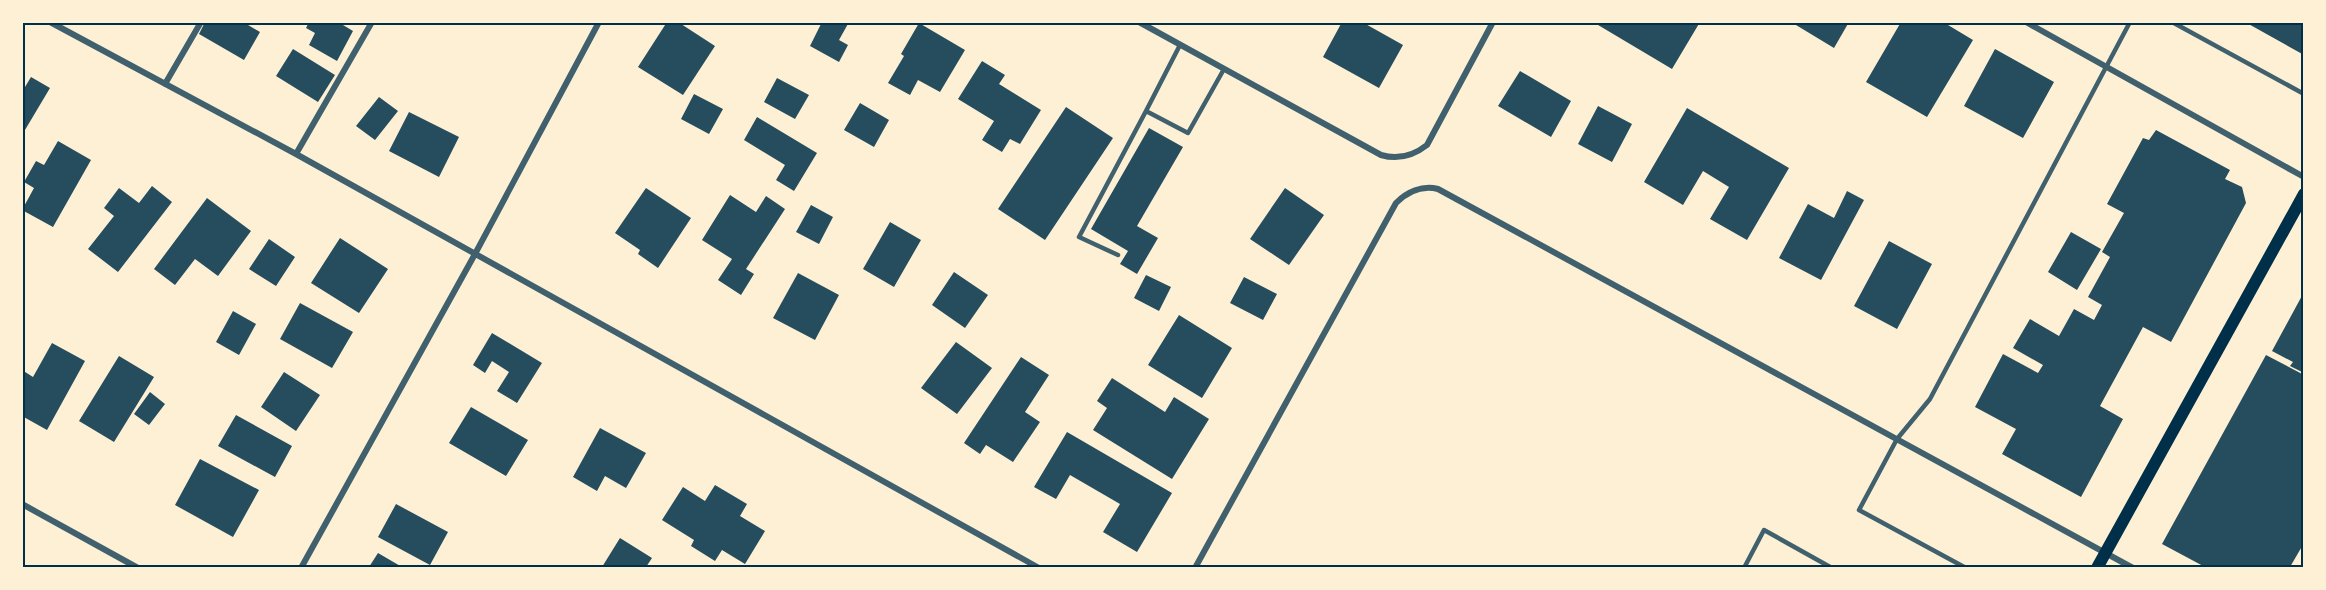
<svg xmlns="http://www.w3.org/2000/svg" width="2326" height="590" viewBox="0 0 2326 590" font-family="Manrope,sans-serif">
  <style>
    .building { fill: #264d5e }
    .lines { fill: none; stroke-linecap: round; stroke-linejoin: round }
    .service { stroke: #3f606c; stroke-width: 4.5 }
    .minor { stroke: #3f606c; stroke-width: 6 }
    .secondary { stroke: #003049; stroke-width: 12 }
    .neatline { fill: none; stroke: #003049; stroke-width: 2 }
  </style>
  <rect width="100%" height="100%" fill="#fdf0d5"/>
  <path class="building" d="M 205,22 L 243,22 L 260,32 L 244,60 L 199,34 Z
    M 309,22 L 338,22 L 353,31 L 337,61 L 309,45 L 315,33 L 306,28 Z
    M 667,22 L 678,22 L 715,46 L 683,95 L 638,67 Z
    M 822,22 L 849,22 L 839,40 L 848,45 L 839,62 L 810,46 Z
    M 1342,22 L 1362,22 L 1403,45 L 1379,88 L 1323,57 Z
    M 1593,22 L 1700,22 L 1672,69 Z
    M 1791,22 L 1849,22 L 1834,48 Z
    M 1901,22 L 1943,22 L 1973,40 L 1927,117 L 1866,82 Z
    M 2245,22 L 2304,22 L 2304,55 Z
    M 919,23 L 965,50 L 940,92 L 918,80 L 910,95 L 888,83 L 904,56 L 901,54 Z
    M 293,49 L 335,75 L 318,102 L 276,76 Z
    M 1995,49 L 2054,82 L 2023,138 L 1964,106 Z
    M 982,61 L 1005,75 L 999,84 L 1041,110 L 1020,144 L 1010,139 L 1002,152 L 982,140 L 994,121 L 958,99 Z
    M 1520,71 L 1571,101 L 1551,137 L 1498,106 Z
    M 31,77 L 50,88 L 22,135 L 22,92 Z
    M 777,78 L 809,95 L 795,119 L 764,102 Z
    M 694,94 L 723,109 L 709,134 L 681,119 Z
    M 379,97 L 398,111 L 375,140 L 356,126 Z
    M 860,103 L 889,120 L 874,147 L 844,130 Z
    M 1598,106 L 1632,124 L 1612,162 L 1578,144 Z
    M 1066,107 L 1113,138 L 1045,240 L 998,209 Z
    M 1687,108 L 1789,168 L 1747,240 L 1710,219 L 1729,187 L 1703,171 L 1683,205 L 1644,182 Z
    M 409,112 L 459,137 L 439,177 L 389,151 Z
    M 757,117 L 817,153 L 794,191 L 776,180 L 785,165 L 744,140 Z
    M 1149,128 L 1183,147 L 1137,226 L 1158,238 L 1137,274 L 1120,264 L 1128,251 L 1091,229 Z
    M 2156,130 L 2230,170 L 2225,179 L 2242,187 L 2246,203 L 2171,342 L 2143,327 L 2100,406 L 2123,419 L 2081,497 L 2002,454 L 2016,429 L 1975,407 L 2003,354 L 2038,373 L 2043,365 L 2013,348 L 2030,319 L 2059,336 L 2074,309 L 2094,320 L 2102,305 L 2088,297 L 2110,257 L 2102,252 L 2124,213 L 2107,204 L 2143,138 L 2149,140 Z
    M 58,141 L 91,160 L 53,227 L 22,210 L 34,188 L 24,182 L 36,161 L 44,165 Z
    M 152,186 L 172,202 L 118,272 L 88,249 L 114,216 L 104,208 L 119,188 L 139,203 Z
    M 646,188 L 691,218 L 658,268 L 638,254 L 640,250 L 615,233 Z
    M 1285,188 L 1324,215 L 1289,265 L 1250,239 Z
    M 1847,191 L 1864,200 L 1821,280 L 1779,258 L 1808,204 L 1834,218 Z
    M 730,195 L 756,212 L 766,196 L 785,209 L 746,269 L 754,274 L 741,295 L 718,280 L 732,259 L 702,240 Z
    M 207,198 L 251,231 L 218,276 L 195,259 L 175,285 L 154,269 Z
    M 811,205 L 833,217 L 819,244 L 796,232 Z
    M 890,222 L 921,240 L 894,287 L 863,269 Z
    M 2071,232 L 2101,249 L 2077,290 L 2048,272 Z
    M 340,238 L 388,269 L 359,313 L 311,283 Z
    M 269,239 L 295,257 L 276,286 L 249,269 Z
    M 1889,241 L 1932,264 L 1897,329 L 1854,306 Z
    M 954,272 L 988,295 L 965,328 L 932,305 Z
    M 798,273 L 839,295 L 815,340 L 773,318 Z
    M 1146,275 L 1171,287 L 1159,311 L 1134,298 Z
    M 1244,277 L 1277,294 L 1263,320 L 1230,303 Z
    M 2304,292 L 2304,373 L 2290,366 L 2293,362 L 2272,351 Z
    M 300,303 L 353,332 L 332,368 L 280,339 Z
    M 233,311 L 256,324 L 239,355 L 216,342 Z
    M 1179,315 L 1232,348 L 1202,398 L 1148,365 Z
    M 492,333 L 542,363 L 517,403 L 497,391 L 509,372 L 492,361 L 485,373 L 473,365 Z
    M 956,342 L 992,368 L 957,414 L 921,388 Z
    M 52,343 L 85,361 L 47,430 L 22,416 L 22,370 L 33,377 Z
    M 2266,355 L 2304,375 L 2304,543 L 2290,567 L 2205,567 L 2162,544 Z
    M 119,356 L 154,377 L 114,442 L 79,421 Z
    M 1021,357 L 1049,375 L 1025,412 L 1040,422 L 1013,462 L 986,445 L 980,454 L 964,443 Z
    M 284,372 L 320,395 L 296,431 L 261,407 Z
    M 1112,378 L 1165,412 L 1174,397 L 1209,419 L 1172,479 L 1093,430 L 1107,408 L 1097,401 Z
    M 150,392 L 165,404 L 149,425 L 134,414 Z
    M 471,407 L 528,440 L 506,476 L 449,443 Z
    M 236,415 L 292,446 L 275,477 L 218,446 Z
    M 600,428 L 646,453 L 626,488 L 605,476 L 597,491 L 573,477 Z
    M 1067,432 L 1172,493 L 1137,552 L 1103,532 L 1120,504 L 1070,475 L 1056,499 L 1034,487 Z
    M 200,459 L 259,490 L 233,537 L 175,505 Z
    M 715,485 L 747,504 L 740,516 L 765,531 L 745,564 L 722,550 L 715,561 L 691,546 L 694,540 L 662,520 L 683,487 L 705,501 Z
    M 396,504 L 448,532 L 430,565 L 378,537 Z
    M 620,538 L 652,558 L 646,567 L 602,567 Z
    M 378,553 L 402,567 L 369,567 Z"/>
  <g class="lines">
    <path class="service" d="M 2172,22 L 2304,94
      M 1180,45 L 1146,111 L 1188,133 L 1224,69
      M 1118,255 L 1079,237 L 1146,111
      M 1744,568 L 1764,530 L 1832,568
      M 1966,568 L 1859,510 L 1897,439 L 1930,399 L 2130,22"/>
    <path class="minor" d="M 50,22 L 296,154 L 1039,568
      M 1139,22 L 1381,155 C 1398,160 1413,156 1427,145 L 1493,22
      M 2026,22 L 2304,177
      M 165,84 L 201,22
      M 296,154 L 372,22
      M 22,504 L 138,568
      M 301,568 L 475,254 L 599,22
      M 1195,568 L 1396,203 C 1407,192 1422,185 1438,189 L 2133,568"/>
    <path class="secondary" d="M 2097,568 L 2304,194"/>
  </g>
  <rect width="2326" height="590" fill="none" stroke="#fdf0d5" stroke-width="48"/>
  <rect x="24" y="24" width="2278" height="542" class="neatline"/>
</svg>
